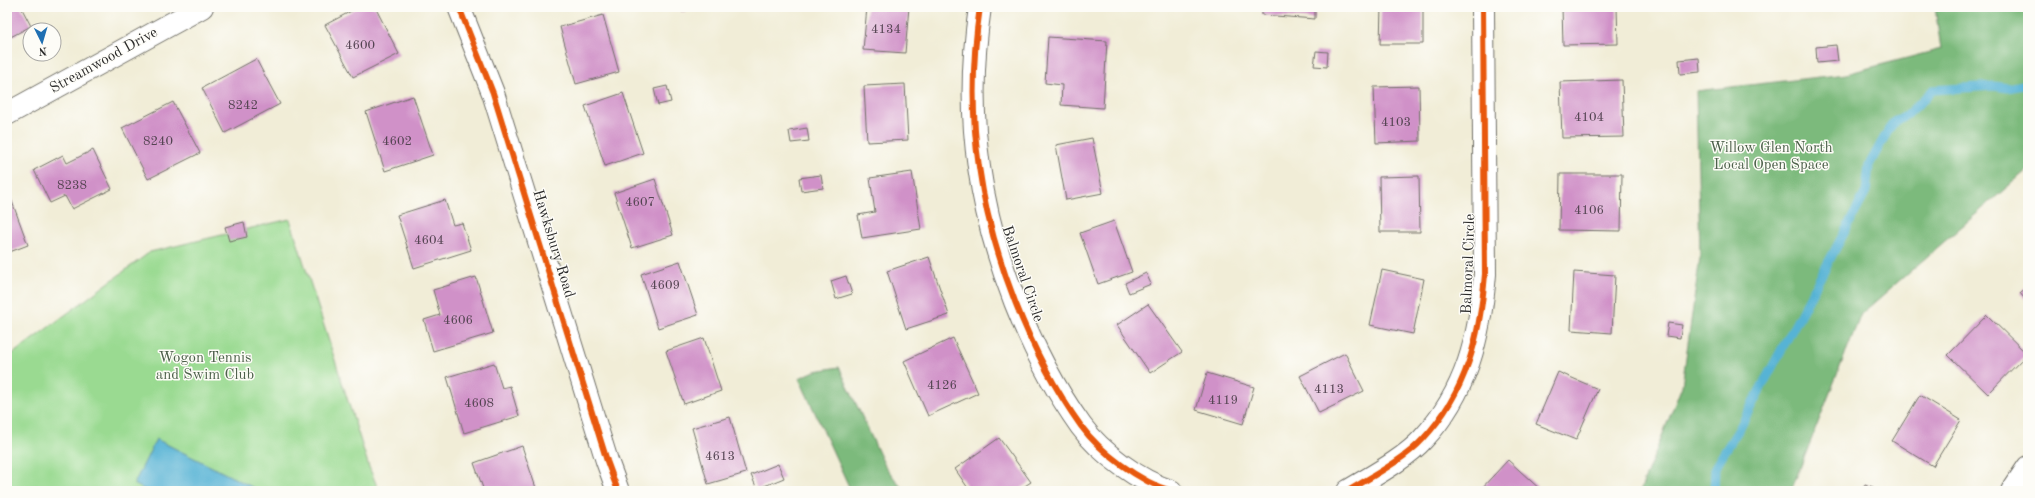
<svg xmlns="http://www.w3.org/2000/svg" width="2035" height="498" viewBox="0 0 2035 498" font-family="'Old Standard TT',serif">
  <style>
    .green { fill: #9ada91; stroke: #62825e }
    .forest { fill: #7bba7b; stroke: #537253 }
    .water { fill: #57b3d5; stroke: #416f80 }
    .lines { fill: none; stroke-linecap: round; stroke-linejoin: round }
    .stream { stroke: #57b3d5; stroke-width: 9 }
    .building { fill: #d091c8 }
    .minor-casing { stroke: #706f67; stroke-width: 24 }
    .minor { stroke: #fff; stroke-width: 22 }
    .cycleway-casing { stroke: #fdfcf7; stroke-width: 8 }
    .cycleway { stroke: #e8590c; stroke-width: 6 }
    .labels { text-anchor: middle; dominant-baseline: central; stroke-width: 3; stroke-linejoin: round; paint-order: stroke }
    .number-label { font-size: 13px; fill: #544452 }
    .street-label { font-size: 15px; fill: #2b2b2b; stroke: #fdfcf7 }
    .park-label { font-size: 15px; fill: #4c604a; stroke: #fdfcf7 }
  </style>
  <rect width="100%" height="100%" fill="#fdfcf7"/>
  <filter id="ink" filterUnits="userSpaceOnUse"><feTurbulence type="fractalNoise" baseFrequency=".025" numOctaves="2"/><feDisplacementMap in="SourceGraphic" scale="8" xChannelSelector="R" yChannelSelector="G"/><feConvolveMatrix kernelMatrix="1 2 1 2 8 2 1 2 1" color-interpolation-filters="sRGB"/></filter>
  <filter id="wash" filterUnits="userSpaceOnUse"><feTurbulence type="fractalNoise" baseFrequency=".012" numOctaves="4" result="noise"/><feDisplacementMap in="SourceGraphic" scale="16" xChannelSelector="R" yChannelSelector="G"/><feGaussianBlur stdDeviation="0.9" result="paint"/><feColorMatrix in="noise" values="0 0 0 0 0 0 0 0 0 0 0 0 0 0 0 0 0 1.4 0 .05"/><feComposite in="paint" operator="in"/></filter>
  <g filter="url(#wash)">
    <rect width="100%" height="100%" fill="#f1edd7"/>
    <path class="green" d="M 290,219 L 369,467 L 379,491 L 7,491 L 7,358 L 150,252 Z"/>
    <path class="forest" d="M 1935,7 L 2028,7 L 2028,169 L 1861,314 L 1791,491 L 1640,491 L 1682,386 L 1700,257 L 1696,91 L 1846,74 L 1941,49 Z
      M 839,367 L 885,466 L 904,491 L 851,491 L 799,378 L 815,371 Z"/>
    <path class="water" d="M 156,439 L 260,491 L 147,491 L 134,484 Z"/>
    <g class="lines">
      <path class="stream" d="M 1714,491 L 1715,467 L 1739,429 L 1866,192 L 1869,165 L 1889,129 L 1895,121 L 1908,114 L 1933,90 L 1994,86 L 2008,88 L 2023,85 L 2028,82"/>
    </g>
    <g id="blocks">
      <path class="building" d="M 7,7 L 21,7 L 31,26 L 7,39 Z
        M 359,7 L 375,7 L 399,54 L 353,77 L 325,25 Z
        M 680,7 L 696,7 L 682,12 Z
        M 867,7 L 909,7 L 905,53 L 863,50 Z
        M 1262,7 L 1315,7 L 1315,19 L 1262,15 Z
        M 1381,7 L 1423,7 L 1423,44 L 1380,44 Z
        M 1562,7 L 1617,7 L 1618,44 L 1563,45 Z
        M 603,15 L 619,72 L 576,84 L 560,27 Z
        M 1048,37 L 1107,41 L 1103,108 L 1061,105 L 1062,85 L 1045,83 Z
        M 1836,45 L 1838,61 L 1817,63 L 1816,47 Z
        M 1316,51 L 1328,52 L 1327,67 L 1314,66 Z
        M 1699,58 L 1700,72 L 1680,74 L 1679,60 Z
        M 256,59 L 280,104 L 225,133 L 202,88 Z
        M 1622,80 L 1624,137 L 1562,138 L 1560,82 Z
        M 905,84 L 908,140 L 867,142 L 864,86 Z
        M 667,86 L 671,102 L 658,105 L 654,89 Z
        M 1419,86 L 1420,141 L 1376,143 L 1374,87 Z
        M 623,93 L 643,153 L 605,166 L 585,106 Z
        M 413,96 L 433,155 L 385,171 L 366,112 Z
        M 173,102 L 200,153 L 148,179 L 122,128 Z
        M 807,128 L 809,141 L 791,143 L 789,131 Z
        M 1092,138 L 1103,193 L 1066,200 L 1056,145 Z
        M 93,150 L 112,189 L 72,209 L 65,196 L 50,203 L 34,170 L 63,155 L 67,163 Z
        M 912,172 L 921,229 L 862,238 L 858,215 L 875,212 L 870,178 Z
        M 1560,174 L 1622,174 L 1621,231 L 1559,230 Z
        M 821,175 L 823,188 L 801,191 L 799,178 Z
        M 1419,176 L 1420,232 L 1380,232 L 1379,177 Z
        M 655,179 L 673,235 L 632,248 L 614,193 Z
        M 10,196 L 28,245 L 7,253 L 7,197 Z
        M 445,200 L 453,225 L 462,223 L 471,250 L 414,268 L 397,215 Z
        M 1114,221 L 1132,272 L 1098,284 L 1080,233 Z
        M 244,222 L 247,237 L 229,241 L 225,227 Z
        M 929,257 L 949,315 L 906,329 L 887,271 Z
        M 680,261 L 698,315 L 658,328 L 641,274 Z
        M 1382,270 L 1424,279 L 1413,334 L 1370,325 Z
        M 1574,272 L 1615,275 L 1612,333 L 1571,330 Z
        M 1146,273 L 1151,284 L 1129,293 L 1125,283 Z
        M 846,276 L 852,294 L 836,299 L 831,281 Z
        M 476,277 L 493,333 L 433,351 L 424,320 L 440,315 L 433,290 Z
        M 2028,286 L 2028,303 L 2020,293 Z
        M 1148,304 L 1182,352 L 1150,373 L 1117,325 Z
        M 1987,315 L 2027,354 L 1988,394 L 1948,355 Z
        M 1668,323 L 1682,325 L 1680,338 L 1666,336 Z
        M 704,338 L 721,391 L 684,404 L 666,351 Z
        M 953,338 L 978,393 L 928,416 L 904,361 Z
        M 1345,353 L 1364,391 L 1319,413 L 1300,376 Z
        M 494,363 L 502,388 L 510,386 L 519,416 L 464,433 L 447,377 Z
        M 1558,372 L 1598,389 L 1576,440 L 1536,424 Z
        M 1207,373 L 1254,387 L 1243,424 L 1196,410 Z
        M 1920,395 L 1961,420 L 1933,466 L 1892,441 Z
        M 730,417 L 746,473 L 708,484 L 692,428 Z
        M 999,438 L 1031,482 L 1017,491 L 970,491 L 955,469 Z
        M 522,446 L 537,491 L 484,491 L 474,463 Z
        M 1508,460 L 1542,491 L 1479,491 Z
        M 778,464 L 784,478 L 757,489 L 751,475 Z
        M 1865,484 L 1883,491 L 1862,491 Z"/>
    </g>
  </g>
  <g filter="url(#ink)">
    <use href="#blocks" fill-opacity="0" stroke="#706f67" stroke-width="1"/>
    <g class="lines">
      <defs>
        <path id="minor" d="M 459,7 L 493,93 L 607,461 L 618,491
          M 980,7 C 972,61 971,113 979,167 C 991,254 1030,355 1081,426 C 1100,452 1140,482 1171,491
          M 7,114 L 202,7
          M 1348,491 C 1371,477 1405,459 1423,439 C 1467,392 1480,336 1485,274 L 1483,7
          M 2012,491 L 2028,467"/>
      </defs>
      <use href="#minor" class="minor-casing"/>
      <use href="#minor" class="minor"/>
      <defs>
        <path id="cycleway" d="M 459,7 L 493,93 L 607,461 L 618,491
          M 980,7 C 972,61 971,113 979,167 C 991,254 1030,355 1081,426 C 1100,452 1140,482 1171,491
          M 1348,491 C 1371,477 1405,459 1423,439 C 1467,392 1480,336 1485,274 L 1483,7"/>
      </defs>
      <use href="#cycleway" class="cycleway-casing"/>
      <use href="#cycleway" class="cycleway"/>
    </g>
  </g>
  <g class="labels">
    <g class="number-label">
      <text x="886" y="29">4134</text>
      <text x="360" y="45">4600</text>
      <text x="243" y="105">8242</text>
      <text x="1589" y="117">4104</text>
      <text x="1396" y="122">4103</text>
      <text x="158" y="141">8240</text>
      <text x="397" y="141">4602</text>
      <text x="72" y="185">8238</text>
      <text x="640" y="202">4607</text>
      <text x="1589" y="210">4106</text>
      <text x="429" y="240">4604</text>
      <text x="665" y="285">4609</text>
      <text x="458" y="320">4606</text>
      <text x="942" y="385">4126</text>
      <text x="1329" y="389">4113</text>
      <text x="1223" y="400">4119</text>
      <text x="479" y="403">4608</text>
      <text x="720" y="456">4613</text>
    </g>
    <g class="street-label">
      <text transform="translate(104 61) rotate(-29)">Streamwood Drive</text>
      <text transform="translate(553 244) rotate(73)">Hawksbury Road</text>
      <text transform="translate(1469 264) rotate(-88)">Balmoral Circle</text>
      <text transform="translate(1022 274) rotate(71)">Balmoral Circle</text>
    </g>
    <g class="park-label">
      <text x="1771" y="148">Willow Glen North<tspan x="1771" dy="17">Local Open Space</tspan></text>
      <text x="205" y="358">Wogon Tennis<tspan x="205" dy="17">and Swim Club</tspan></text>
    </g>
  </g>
  <rect width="2035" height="498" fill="none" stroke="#fdfcf7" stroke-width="24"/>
  <g transform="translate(42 42) rotate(175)"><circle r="19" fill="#fdfcf7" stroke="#a9a8a5"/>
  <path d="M0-3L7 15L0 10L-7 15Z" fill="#1f6fb2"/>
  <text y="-6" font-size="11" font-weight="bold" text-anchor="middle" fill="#2b2b2b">N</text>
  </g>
</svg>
